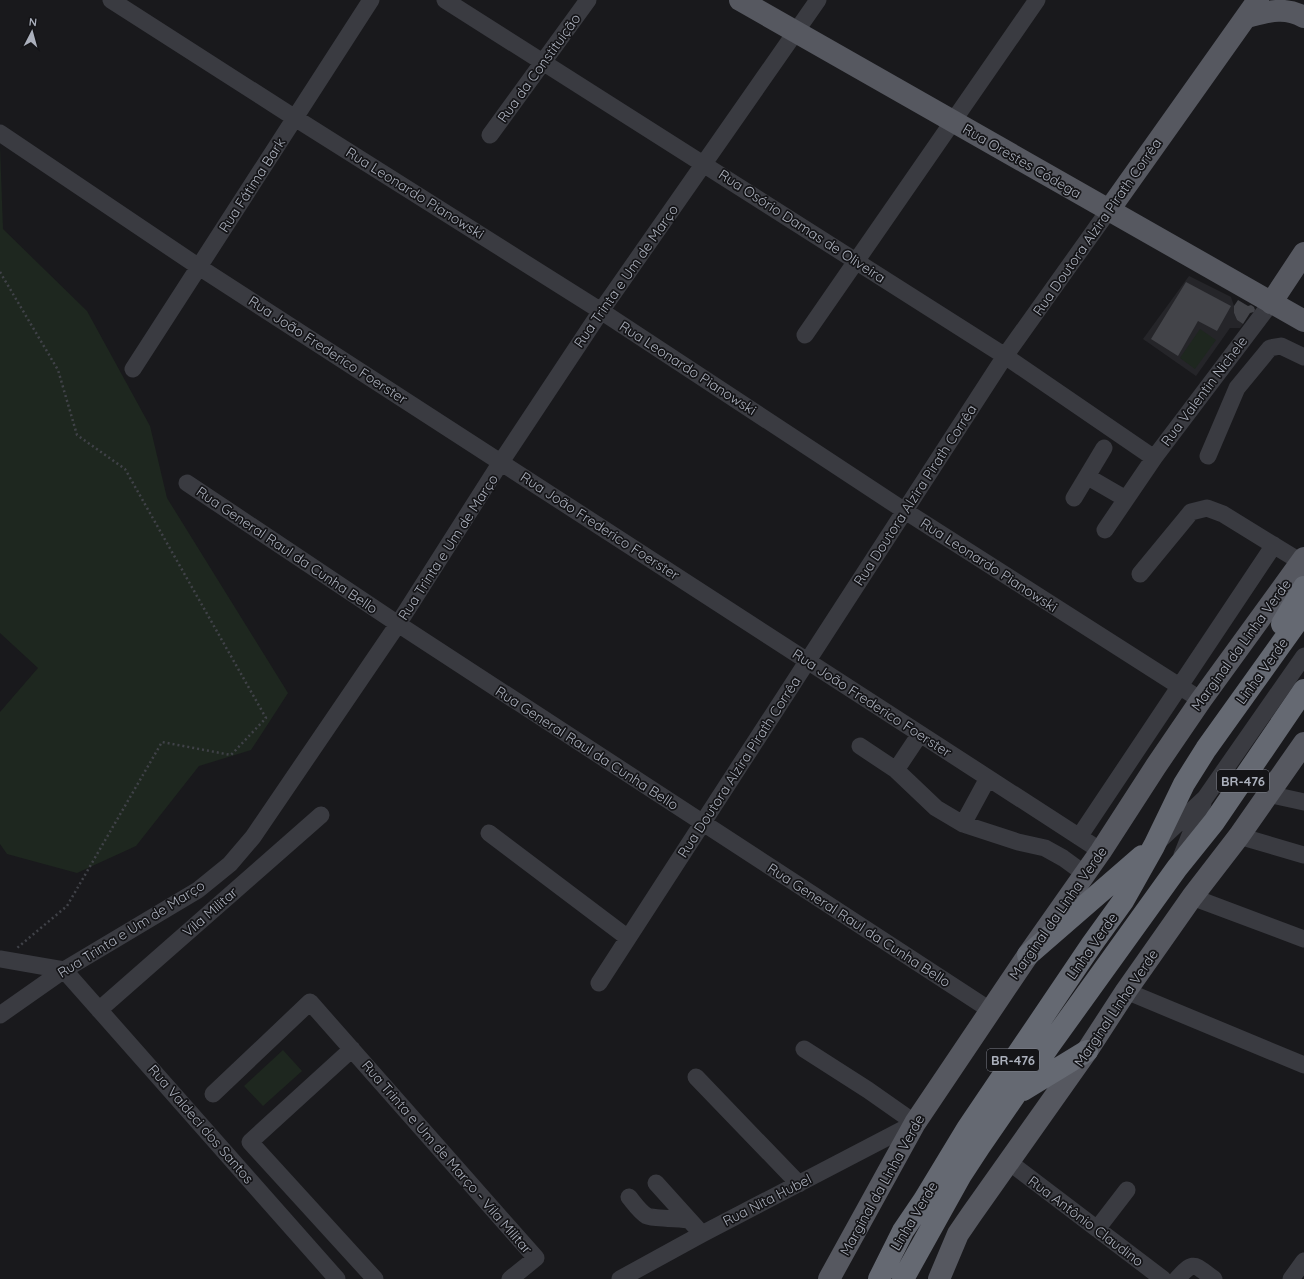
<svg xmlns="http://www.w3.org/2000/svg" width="1304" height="1279" viewBox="0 0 1304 1279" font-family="Quicksand,sans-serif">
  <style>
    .built { fill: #252529 }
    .green { fill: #1e271f }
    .building { fill: #434449 }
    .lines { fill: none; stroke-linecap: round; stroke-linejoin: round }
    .path { stroke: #404248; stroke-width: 2.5; stroke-dasharray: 2 3; stroke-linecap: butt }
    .minor { stroke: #3a3b41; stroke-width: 17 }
    .major { stroke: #565860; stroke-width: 22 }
    .highway { stroke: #656972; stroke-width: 22 }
    .labels { text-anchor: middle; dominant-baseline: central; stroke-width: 3.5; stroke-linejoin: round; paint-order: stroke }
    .shield { fill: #141417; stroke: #7e818a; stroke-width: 1 }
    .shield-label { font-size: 13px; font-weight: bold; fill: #abb0bc }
    .street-label { font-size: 14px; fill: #abb0bc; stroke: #141417 }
  </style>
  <rect width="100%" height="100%" fill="#19191c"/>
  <path class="built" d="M 1189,276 L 1231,297 L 1234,306 L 1234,313 L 1237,320 L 1243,324 L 1240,328 L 1230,328 L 1196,376 L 1143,339 Z"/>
  <path class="green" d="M 0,146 L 3,229 L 87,311 L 150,426 L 167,498 L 288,693 L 251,750 L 199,766 L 136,846 L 77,873 L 7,854 L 0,844 L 0,712 L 38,668 L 0,633 Z
    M 1200,329 L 1216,340 L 1195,369 L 1180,358 Z
    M 283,1050 L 302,1071 L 263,1106 L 244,1086 Z"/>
  <path class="building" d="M 1186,282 L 1231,306 L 1217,331 L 1198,321 L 1178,356 L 1151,339 Z
    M 1238,300 L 1248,306 L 1251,305 L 1254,307 L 1255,310 L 1254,312 L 1250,313 L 1243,324 L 1237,320 L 1234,313 L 1234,306 Z"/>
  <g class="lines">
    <path class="path" d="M 0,272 L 58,370 L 77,435 L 125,469 L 266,718 L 231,755 L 162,742 L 67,906 L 17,948"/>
    <path class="minor" d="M 111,0 L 295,118 L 601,311 L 905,511 L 1201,700
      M 445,0 L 1005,356 L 1154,458
      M 0,133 L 199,267 L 1101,851
      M 490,135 L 588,0
      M 805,335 L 1037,0
      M 133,369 L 371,0
      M 1208,456 L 1237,388 L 1270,348 L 1281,346 L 1304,357
      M 1088,477 L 1126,499
      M 187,483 L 398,624 L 990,1010
      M 1074,498 L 1104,448
      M 1105,530 L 1154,458 L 1271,303
      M 1140,574 L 1191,512 L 1207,508 L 1223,514 L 1301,562
      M 860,746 L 896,770 L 936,808 L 963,824 L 1018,842 L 1045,848 L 1063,858 L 1085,874
      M 896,770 L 920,734
      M 1268,794 L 1304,802
      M 963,824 L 988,778
      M 489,833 L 628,938
      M 1239,836 L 1304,855
      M 1079,837 L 1274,545
      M 1160,840 L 1205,798 L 1304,656
      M 1182,855 L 1203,803
      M 1192,897 L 1304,939
      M 0,959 L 64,970
      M 64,970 L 337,1279
      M 599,983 L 1005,356 L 1109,210
      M 1126,991 L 1304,1065
      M 99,1010 L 321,815
      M 0,1015 L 64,970 L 198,890 L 230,864 L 253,837 L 398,624 L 501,462 L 601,311 L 818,0
      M 352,1049 L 250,1142 L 375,1279
      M 696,1077 L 799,1184
      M 213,1094 L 310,1002 L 536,1258 L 510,1279
      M 1009,1162 L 1163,1279
      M 656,1183 L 702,1234
      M 629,1197 C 634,1203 640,1212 647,1216 C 649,1218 683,1219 689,1220
      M 1097,1229 L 1127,1190
      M 620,1279 L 702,1234 L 915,1123 L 868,1090 L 804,1049
      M 1177,1279 C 1195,1259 1194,1265 1214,1279
      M 1291,1279 L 1304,1261"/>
    <path class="major" d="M 740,0 L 1304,321
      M 1246,17 C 1267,12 1284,6 1304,17
      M 1109,210 L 1258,0
      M 1271,303 L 1304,253
      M 829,1279 L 915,1123 L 1028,955 L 1101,851 L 1156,766 L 1201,700 L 1304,558
      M 939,1279 L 958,1234 L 971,1215 L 1087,1051 L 1126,991 L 1192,897 L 1239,836 L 1304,743"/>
    <path class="highway" d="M 1282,624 L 1304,587
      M 1028,955 L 1142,856
      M 1023,1090 L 1087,1051
      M 879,1279 L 903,1231 L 924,1200 L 967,1129 L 1092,944 L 1123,901 L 1154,846 L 1184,784 L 1206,749 L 1304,612
      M 903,1279 L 961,1175 L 980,1146 L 1049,1046 L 1177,868 L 1214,822 L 1304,690"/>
  </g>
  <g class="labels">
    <g class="shield">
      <rect x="1217" y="770" width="52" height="22" rx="3"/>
      <rect x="987" y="1049" width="52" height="22" rx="3"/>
    </g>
    <g class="shield-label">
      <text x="1243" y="781">BR-476</text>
      <text x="1013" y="1060">BR-476</text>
    </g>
    <g class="street-label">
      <text transform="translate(539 68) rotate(-54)">Rua da Constituição</text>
      <text transform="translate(1022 161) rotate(30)">Rua Orestes Códega</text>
      <text transform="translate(252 185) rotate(-57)">Rua Fátima Bark</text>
      <text transform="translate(415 193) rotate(32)">Rua Leonardo Pianowski</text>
      <text transform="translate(802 226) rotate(33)">Rua Osório Damas de Oliveira</text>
      <text transform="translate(1097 227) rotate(-55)">Rua Doutora Alzira Pirath Corrêa</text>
      <text transform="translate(626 276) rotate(-55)">Rua Trinta e Um de Março</text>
      <text transform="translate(328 350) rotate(33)">Rua João Frederico Foerster</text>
      <text transform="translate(688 368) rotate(33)">Rua Leonardo Pianowski</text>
      <text transform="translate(1204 391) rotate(-53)">Rua Valentin Nichele</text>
      <text transform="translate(915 495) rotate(-57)">Rua Doutora Alzira Pirath Corrêa</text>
      <text transform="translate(600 526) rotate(33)">Rua João Frederico Foerster</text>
      <text transform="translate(448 547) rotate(-57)">Rua Trinta e Um de Março</text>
      <text transform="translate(287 550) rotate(34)">Rua General Raul da Cunha Bello</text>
      <text transform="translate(989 565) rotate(33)">Rua Leonardo Pianowski</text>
      <text transform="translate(1241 645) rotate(-54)">Marginal da Linha Verde</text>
      <text transform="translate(1262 671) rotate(-54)">Linha Verde</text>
      <text transform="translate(872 703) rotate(33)">Rua João Frederico Foerster</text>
      <text transform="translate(587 748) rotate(33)">Rua General Raul da Cunha Bello</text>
      <text transform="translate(739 767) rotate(-57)">Rua Doutora Alzira Pirath Corrêa</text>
      <text transform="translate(210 912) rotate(-41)">Vila Militar</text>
      <text transform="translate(1058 913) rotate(-55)">Marginal da Linha Verde</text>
      <text transform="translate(859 925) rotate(33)">Rua General Raul da Cunha Bello</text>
      <text transform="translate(131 929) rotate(-32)">Rua Trinta e Um de Março</text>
      <text transform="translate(1092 946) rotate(-55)">Linha Verde</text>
      <text transform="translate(1116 1008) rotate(-56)">Marginal Linha Verde</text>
      <text transform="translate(201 1124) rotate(49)">Rua Valdeci dos Santos</text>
      <text transform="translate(447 1157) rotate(49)">Rua Trinta e Um de Março - Vila Militar</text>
      <text transform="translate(882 1185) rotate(-61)">Marginal da Linha Verde</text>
      <text transform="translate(767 1200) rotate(-27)">Rua Nita Hubel</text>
      <text transform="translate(914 1216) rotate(-59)">Linha Verde</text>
      <text transform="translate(1086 1221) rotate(37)">Rua Antônio Claudino</text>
    </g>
  </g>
  <g transform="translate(32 32) rotate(6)" stroke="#141417" stroke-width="3" paint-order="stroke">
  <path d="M0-3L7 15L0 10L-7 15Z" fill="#abb0bc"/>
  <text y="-6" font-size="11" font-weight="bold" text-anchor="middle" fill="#abb0bc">N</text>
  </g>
</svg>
